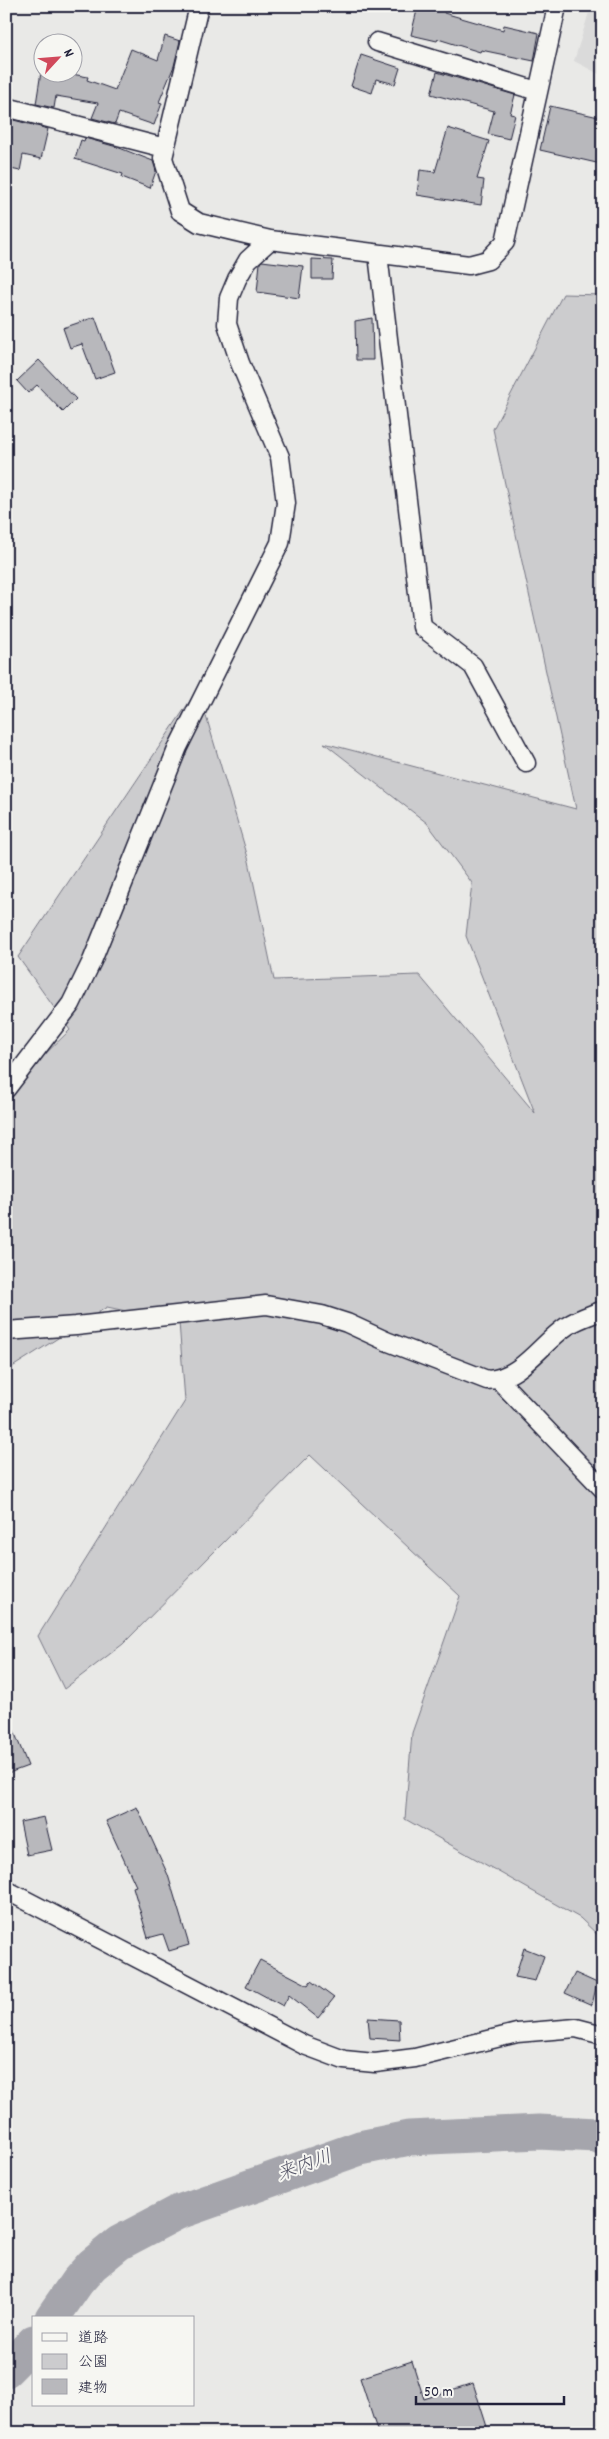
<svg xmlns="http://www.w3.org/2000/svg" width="609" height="2439" viewBox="0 0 609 2439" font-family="Dekko,'Klee One',sans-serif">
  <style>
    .built { fill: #dadada }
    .green { fill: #ccccce; stroke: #777784 }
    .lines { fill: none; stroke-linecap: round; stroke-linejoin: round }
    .river { stroke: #a5a5ac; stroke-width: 35 }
    .building { fill: #b8b8bc; stroke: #22223b }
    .street-casing { stroke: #22223b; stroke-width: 21 }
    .street { stroke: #f6f6f2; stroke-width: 18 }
    .labels { text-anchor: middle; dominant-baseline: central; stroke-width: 4; stroke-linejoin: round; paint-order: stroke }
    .water-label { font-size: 19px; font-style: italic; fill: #565668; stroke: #f6f6f2 }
  </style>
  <rect width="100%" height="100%" fill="#e9e9e7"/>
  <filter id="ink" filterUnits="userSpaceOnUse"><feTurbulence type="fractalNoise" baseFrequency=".02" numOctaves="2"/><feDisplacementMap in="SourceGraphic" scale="10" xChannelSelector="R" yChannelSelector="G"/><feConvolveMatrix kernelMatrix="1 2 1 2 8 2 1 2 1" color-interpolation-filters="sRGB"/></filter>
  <g filter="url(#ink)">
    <path class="built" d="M 591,6 L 603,6 L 603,76 L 574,61 Z"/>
    <path class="green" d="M 563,294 L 603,295 L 603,1940 L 580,1918 L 405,1819 L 412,1733 L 460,1596 L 310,1455 L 123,1644 L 64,1689 L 38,1636 L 185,1401 L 179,1322 L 107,1307 L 6,1371 L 6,1092 L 70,1030 L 18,957 L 198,689 L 249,861 L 274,980 L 419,975 L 535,1113 L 466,936 L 472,883 L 427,823 L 324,743 L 576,809 L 493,429 Z"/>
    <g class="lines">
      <path class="river" d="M 52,2318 L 77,2282 L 92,2265 L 119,2243 L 176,2213 L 360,2148 L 409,2138 L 539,2132 L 596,2135 L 603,2138
        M 6,2370 L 34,2342"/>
    </g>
    <path class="building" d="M 418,6 L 446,6 L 444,13 L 503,30 L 504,25 L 539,33 L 534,61 L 481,50 L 480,52 L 438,39 L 437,41 L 411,35 Z
      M 165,36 L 180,41 L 174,66 L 159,102 L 162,103 L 154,125 L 119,113 L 115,124 L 92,118 L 98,103 L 56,96 L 54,108 L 36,104 L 41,72 L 61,72 L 88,77 L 87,80 L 115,90 L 131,49 L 158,60 Z
      M 361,55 L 400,68 L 395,84 L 376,79 L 372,93 L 351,86 Z
      M 437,72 L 515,95 L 510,114 L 515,115 L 509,139 L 488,134 L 494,111 L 431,94 Z
      M 550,106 L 603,118 L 601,164 L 540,150 Z
      M 6,118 L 48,129 L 41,159 L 23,155 L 20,171 L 6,168 Z
      M 448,128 L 489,141 L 477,179 L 484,180 L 481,205 L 417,195 L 420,170 L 435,172 Z
      M 85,138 L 117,147 L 153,161 L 156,171 L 150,188 L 122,177 L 123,174 L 75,159 L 81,140 L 84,141 Z
      M 312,259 L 333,260 L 332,279 L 312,279 Z
      M 262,261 L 303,266 L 299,298 L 257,292 L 260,263 Z
      M 95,317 L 115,372 L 95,379 L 82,344 L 70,348 L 63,328 Z
      M 372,318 L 373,360 L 356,360 L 355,321 Z
      M 39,360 L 76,399 L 63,412 L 37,385 L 28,393 L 17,381 Z
      M 6,1711 L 28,1766 L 6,1774 Z
      M 137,1807 L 168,1875 L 189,1945 L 169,1951 L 163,1934 L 148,1938 L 133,1887 L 136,1886 L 106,1821 Z
      M 44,1817 L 52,1850 L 27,1855 L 20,1822 Z
      M 524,1948 L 544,1956 L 535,1981 L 515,1977 Z
      M 260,1960 L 308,1985 L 311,1981 L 334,1998 L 318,2018 L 289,1995 L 283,2006 L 246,1986 Z
      M 575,1973 L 597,1983 L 592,2005 L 565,1993 Z
      M 368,2018 L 399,2020 L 400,2040 L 370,2038 Z
      M 412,2361 L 424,2399 L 473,2383 L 489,2433 L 378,2433 L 360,2378 Z"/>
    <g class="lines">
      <defs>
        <path id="street" d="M 199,6 L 163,158 L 180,211 L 199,223 L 270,240 L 469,265 L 488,260 L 505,242 L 557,6
          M 377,42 L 537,91
          M 6,107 L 165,148
          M 378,254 L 422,627 L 473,666 L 526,763
          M 6,1089 L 71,1004 L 92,961 L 178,747 L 280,543 L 286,503 L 280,457 L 240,363 L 227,324 L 229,298 L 237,279 L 248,260 L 270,240
          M 6,1331 L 76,1326 L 266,1305 L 322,1315 L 347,1323 L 386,1341 L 487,1380 C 521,1379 541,1343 567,1326 C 577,1319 591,1315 603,1310
          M 499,1380 L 603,1489
          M 6,1890 L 304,2045 L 344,2060 L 375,2063 L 415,2058 L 517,2033 L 576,2028 L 603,2035"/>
      </defs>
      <use href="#street" class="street-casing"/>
      <use href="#street" class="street"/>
    </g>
  </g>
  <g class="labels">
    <g class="water-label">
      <text transform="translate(305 2167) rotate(-20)">来内川</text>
    </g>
  </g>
  <rect width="609" height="2439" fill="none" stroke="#f6f6f2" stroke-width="25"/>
  <rect x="12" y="12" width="584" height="2414" fill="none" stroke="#22223b" stroke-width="2" filter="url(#ink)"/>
  <rect x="32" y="2316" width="162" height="90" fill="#f6f6f2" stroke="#a1a1a9"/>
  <rect x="42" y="2333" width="25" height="8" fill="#f6f6f2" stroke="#a1a1a9"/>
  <text x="78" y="2342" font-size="15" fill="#22223b">道路</text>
  <rect x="42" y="2354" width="25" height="15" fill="#ccccce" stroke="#a1a1a9"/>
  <text x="78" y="2366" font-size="15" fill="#22223b">公園</text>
  <rect x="42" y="2379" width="25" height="15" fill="#b8b8bc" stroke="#a1a1a9"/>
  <text x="78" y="2392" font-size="15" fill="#22223b">建物</text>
  <g transform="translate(58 58) rotate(64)"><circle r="24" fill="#f6f6f2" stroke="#a1a1a9"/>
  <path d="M0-4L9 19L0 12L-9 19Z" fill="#d1495b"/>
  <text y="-8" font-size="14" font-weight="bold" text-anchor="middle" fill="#22223b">N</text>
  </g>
  <path d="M416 2396v8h148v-8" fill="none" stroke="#22223b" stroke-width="2.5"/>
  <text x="424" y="2396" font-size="15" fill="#22223b" stroke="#f6f6f2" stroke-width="4" paint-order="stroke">50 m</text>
</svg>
